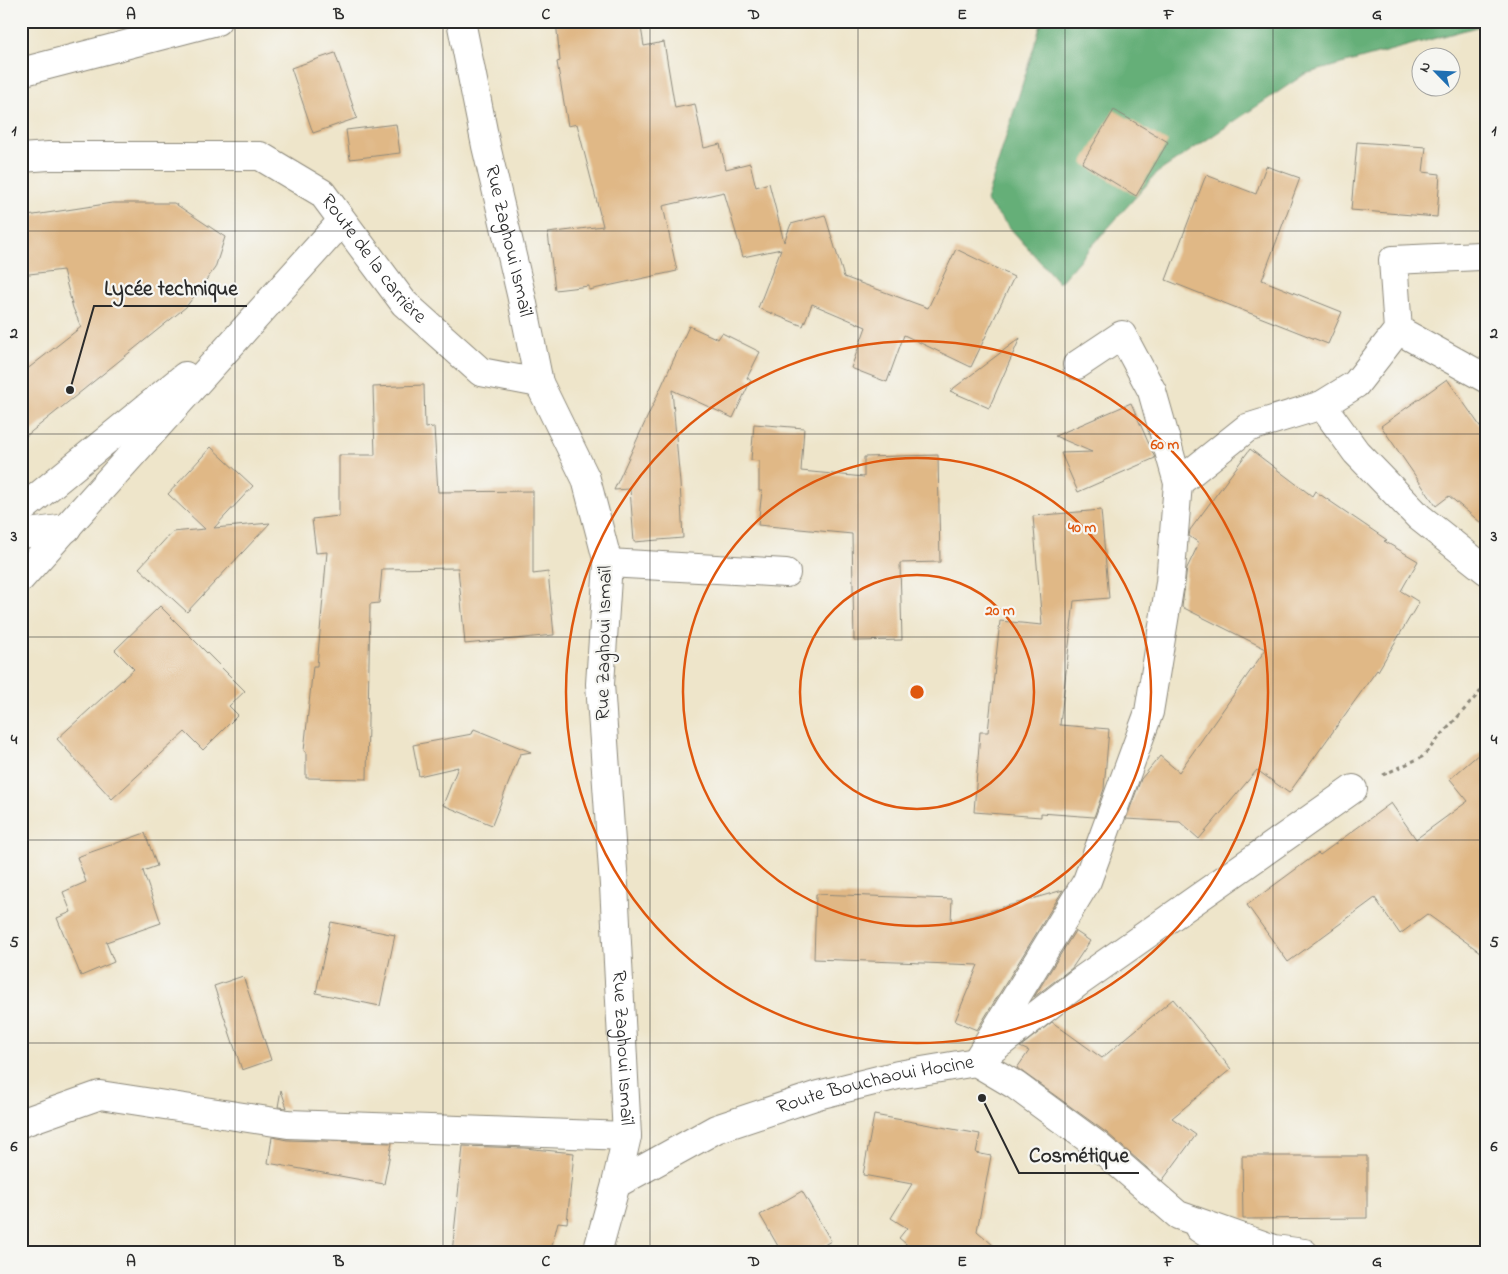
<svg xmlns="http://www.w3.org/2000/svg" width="1508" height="1274" viewBox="0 0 1508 1274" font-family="'Indie Flower',sans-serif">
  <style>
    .forest { fill: #65af78; stroke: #486d52 }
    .building { fill: #e0b886 }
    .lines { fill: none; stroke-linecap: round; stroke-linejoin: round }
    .minor-casing { stroke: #8c887a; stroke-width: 30 }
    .tertiary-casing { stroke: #8c887a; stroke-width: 30 }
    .path { stroke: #8c887a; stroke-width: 3; stroke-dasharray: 4 4; stroke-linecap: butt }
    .minor { stroke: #fff; stroke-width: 28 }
    .tertiary { stroke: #fff; stroke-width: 28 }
    .grid { fill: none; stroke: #2b2b2b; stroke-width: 1; stroke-opacity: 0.55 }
    .ring { fill: none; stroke: #df570e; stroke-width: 2.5 }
    .labels { text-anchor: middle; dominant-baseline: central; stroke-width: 4.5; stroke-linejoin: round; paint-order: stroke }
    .street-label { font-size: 20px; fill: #2b2b2b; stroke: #f6f6f2 }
    .centre { fill: #df570e; stroke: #f6f6f2; stroke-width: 2.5 }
    .ring-label { font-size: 15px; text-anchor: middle; font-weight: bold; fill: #df570e; stroke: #f6f6f2; stroke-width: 4.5; stroke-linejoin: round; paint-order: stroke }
    .leader { fill: none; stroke: #2b2b2b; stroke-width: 2 }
    .callout-dot { fill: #2b2b2b; stroke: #f6f6f2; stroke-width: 2 }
    .callout-label { font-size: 21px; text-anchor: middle; font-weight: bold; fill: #2b2b2b; stroke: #f6f6f2; stroke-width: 4.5; stroke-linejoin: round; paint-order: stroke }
    .neatline { fill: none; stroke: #2b2b2b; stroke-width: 2 }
    .grid-label { font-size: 16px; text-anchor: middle; font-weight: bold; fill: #2b2b2b }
  </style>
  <rect width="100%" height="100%" fill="#f6f6f2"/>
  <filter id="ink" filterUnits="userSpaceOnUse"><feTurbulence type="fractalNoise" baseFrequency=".02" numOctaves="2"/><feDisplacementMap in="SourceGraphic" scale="10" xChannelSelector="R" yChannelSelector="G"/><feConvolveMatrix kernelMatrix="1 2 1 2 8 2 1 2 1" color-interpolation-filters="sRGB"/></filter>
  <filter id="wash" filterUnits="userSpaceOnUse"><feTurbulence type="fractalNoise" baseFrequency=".0096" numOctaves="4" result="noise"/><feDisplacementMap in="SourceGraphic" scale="20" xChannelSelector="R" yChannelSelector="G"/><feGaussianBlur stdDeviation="1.12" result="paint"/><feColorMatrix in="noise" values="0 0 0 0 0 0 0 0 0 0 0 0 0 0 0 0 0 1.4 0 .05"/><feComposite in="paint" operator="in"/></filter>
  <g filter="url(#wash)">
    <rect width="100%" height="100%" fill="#eee5ca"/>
    <path class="forest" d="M 1042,21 L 1487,21 L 1487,24 L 1305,74 L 1157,173 L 1059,283 L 986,201 Z"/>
    <g id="blocks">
      <path class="building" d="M 556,21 L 640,21 L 644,46 L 664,42 L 675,108 L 695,104 L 704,148 L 720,144 L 726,169 L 750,163 L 756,187 L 769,183 L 784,242 L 791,224 L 825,215 L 844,277 L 928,308 L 956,249 L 1014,277 L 971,367 L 904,335 L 887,382 L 851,368 L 866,327 L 812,304 L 803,326 L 758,308 L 781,249 L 743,257 L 724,192 L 663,206 L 677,271 L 589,290 L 589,286 L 555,290 L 548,233 L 603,226 L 577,124 L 568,126 L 557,62 L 560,61 Z
        M 335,53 L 357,118 L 313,133 L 291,68 Z
        M 1114,110 L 1168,142 L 1136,196 L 1082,163 Z
        M 396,124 L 400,153 L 350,159 L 346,130 Z
        M 1357,142 L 1426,147 L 1423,172 L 1440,174 L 1437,217 L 1351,210 Z
        M 1266,166 L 1300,178 L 1262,280 L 1342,312 L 1328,344 L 1166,280 L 1206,175 L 1256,194 Z
        M 112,203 L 174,203 L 225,237 L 215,268 L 186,307 L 21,440 L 21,374 L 81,327 L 73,308 L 63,270 L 21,275 L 21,217 Z
        M 689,326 L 718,339 L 722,333 L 760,352 L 747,378 L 751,380 L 733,418 L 672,390 L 680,483 L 683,538 L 634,542 L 630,489 L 614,490 Z
        M 1020,338 L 989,408 L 950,391 Z
        M 1447,379 L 1487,436 L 1487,528 L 1449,496 L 1436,506 L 1381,426 Z
        M 424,385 L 425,428 L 434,427 L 438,492 L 533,491 L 533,574 L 548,572 L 554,635 L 465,644 L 458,568 L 382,569 L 379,603 L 370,604 L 367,779 L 306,778 L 306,752 L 304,751 L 313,666 L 317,666 L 327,552 L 316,553 L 312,519 L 339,516 L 339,455 L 375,455 L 373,387 Z
        M 1131,403 L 1155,458 L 1078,492 L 1061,453 L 1092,452 L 1055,436 Z
        M 754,424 L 804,428 L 801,471 L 864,477 L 864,457 L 938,455 L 940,562 L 900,563 L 902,640 L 854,641 L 852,534 L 758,525 L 762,491 L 759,491 L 759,461 L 751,460 Z
        M 211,447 L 253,486 L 214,528 L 270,523 L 187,612 L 139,568 L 172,532 L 205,529 L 168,494 Z
        M 1250,449 L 1312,496 L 1315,491 L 1387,540 L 1384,541 L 1418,561 L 1401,591 L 1419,602 L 1378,671 L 1377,670 L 1289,793 L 1257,770 L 1199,839 L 1180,822 L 1126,819 L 1141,779 L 1160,756 L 1179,772 L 1266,649 L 1182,607 L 1187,568 L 1199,543 L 1189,536 L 1190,530 Z
        M 1101,510 L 1109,598 L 1074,601 L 1060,725 L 1109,729 L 1104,789 L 1094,817 L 1041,813 L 1041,817 L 974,812 L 980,732 L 988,732 L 1000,621 L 1042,625 L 1033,516 Z
        M 160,606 L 245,691 L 229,706 L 238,715 L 203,750 L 185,732 L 112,799 L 57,739 L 134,669 L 115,650 Z
        M 474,729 L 531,752 L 520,754 L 492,825 L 443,805 L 458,767 L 419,776 L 413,745 L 472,734 Z
        M 1487,747 L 1487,957 L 1427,914 L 1400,934 L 1375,898 L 1288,962 L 1247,905 L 1318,853 L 1320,855 L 1391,803 L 1416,839 L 1468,801 L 1450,779 Z
        M 145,833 L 157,866 L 143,871 L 161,923 L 106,942 L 114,962 L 81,976 L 57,918 L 71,912 L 63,892 L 86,882 L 77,857 Z
        M 1063,890 L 977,1030 L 955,1021 L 978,965 L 814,959 L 816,894 L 952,899 L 951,922 Z
        M 331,922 L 395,935 L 380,1006 L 316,993 Z
        M 1075,931 L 1090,941 L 1072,968 L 1034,997 Z
        M 243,976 L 271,1060 L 242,1070 L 214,986 Z
        M 1173,999 L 1231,1069 L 1172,1118 L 1196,1135 L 1162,1181 L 1107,1133 L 1017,1068 L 1029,1051 L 1020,1047 L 1052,1022 L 1102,1058 Z
        M 281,1090 L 287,1108 L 278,1107 Z
        M 874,1115 L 980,1134 L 976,1153 L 991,1156 L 977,1231 L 1002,1253 L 917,1253 L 899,1238 L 907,1228 L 891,1218 L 912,1184 L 863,1175 Z
        M 272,1137 L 287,1140 L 392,1143 L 384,1184 L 268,1163 Z
        M 463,1146 L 524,1148 L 574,1153 L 567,1223 L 558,1222 L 550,1253 L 452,1253 Z
        M 1242,1156 L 1367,1156 L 1367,1218 L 1243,1219 Z
        M 802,1191 L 831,1241 L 811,1253 L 782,1253 L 760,1215 Z"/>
    </g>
  </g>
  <g filter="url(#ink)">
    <use href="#blocks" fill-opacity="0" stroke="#8c887a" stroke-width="1"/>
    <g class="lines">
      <defs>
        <g id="minor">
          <path d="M 21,72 L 217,21"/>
          <path id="s1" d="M 21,158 L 49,156 L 260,156 L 322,193 L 404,303 L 481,372 L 539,383"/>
          <path d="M 1398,330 L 1487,379"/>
          <path d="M 1322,405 L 1356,452 L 1419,517 L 1487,571"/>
          <path d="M 1178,483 L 1247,428 L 1322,405 L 1356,384 L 1398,330 L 1393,260 L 1480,256"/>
          <path d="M 21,510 L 185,376"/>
          <path d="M 21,534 L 67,528"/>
          <path d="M 608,563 L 786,573"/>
          <path d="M 21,578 L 342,221"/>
          <path d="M 989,1052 L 1079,982 L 1353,789"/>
          <path d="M 976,1062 L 1087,881 L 1149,712 L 1170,583 L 1178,483 L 1152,391 L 1122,335 L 1077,365"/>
          <path d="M 21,1123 L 100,1095 L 288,1124 L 627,1136"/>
          <path d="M 1199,1228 L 1237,1253"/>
        </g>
        <g id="tertiary">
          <path id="s2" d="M 461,21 L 486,146 L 521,294 L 539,383 L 586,479 L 608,563 L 600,684 L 614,885 L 627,1136 L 616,1184 L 597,1253"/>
          <path id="s3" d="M 616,1184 L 716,1129 L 818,1095 L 898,1075 L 976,1062 L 1015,1085 L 1098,1146 L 1178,1215 L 1274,1249 L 1304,1253"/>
        </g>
      </defs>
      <use href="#minor" class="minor-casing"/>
      <use href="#tertiary" class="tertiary-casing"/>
      <path class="path" d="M 1383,775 L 1422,757 L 1487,684"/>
      <use href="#minor" class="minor"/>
      <use href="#tertiary" class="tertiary"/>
    </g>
  </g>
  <path class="grid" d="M 235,21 L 235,1253M 443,21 L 443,1253M 650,21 L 650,1253M 858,21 L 858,1253M 1065,21 L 1065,1253M 1273,21 L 1273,1253M 21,231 L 1487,231M 21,434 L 1487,434M 21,637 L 1487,637M 21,840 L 1487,840M 21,1043 L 1487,1043"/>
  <g class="ring">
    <circle cx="917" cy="692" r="117"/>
    <circle cx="917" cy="692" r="234"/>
    <circle cx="917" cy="692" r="351"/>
  </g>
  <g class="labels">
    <g class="street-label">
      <text stroke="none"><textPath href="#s2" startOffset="225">Rue Zaghoui Ismaïl</textPath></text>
      <text stroke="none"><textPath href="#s1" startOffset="395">Route de la carrière</textPath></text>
      <text transform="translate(605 643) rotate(-89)">Rue Zaghoui Ismaïl</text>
      <text stroke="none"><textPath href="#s2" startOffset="1050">Rue Zaghoui Ismaïl</textPath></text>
      <text stroke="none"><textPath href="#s3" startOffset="280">Route Bouchaoui Hocine</textPath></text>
    </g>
  </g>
  <circle cx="917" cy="692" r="8" class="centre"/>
  <g class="ring-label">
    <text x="1165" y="449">60 m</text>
    <text x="1082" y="532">40 m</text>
    <text x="1000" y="615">20 m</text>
  </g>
  <path class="leader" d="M70 390L94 306H247M982 1098L1019 1173H1139"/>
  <g class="callout-dot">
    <circle cx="70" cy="390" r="5"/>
    <circle cx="982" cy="1098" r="5"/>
  </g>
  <g class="callout-label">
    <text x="171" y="295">Lycée technique</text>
    <text x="1079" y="1162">Cosmétique</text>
  </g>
  <rect width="1508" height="1274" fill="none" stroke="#f6f6f2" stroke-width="55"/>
  <g transform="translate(1436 72) rotate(294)"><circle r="24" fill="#f6f6f2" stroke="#a5a5a2"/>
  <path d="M0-4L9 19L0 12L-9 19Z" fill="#1f6fb2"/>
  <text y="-8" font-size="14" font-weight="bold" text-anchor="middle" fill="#2b2b2b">N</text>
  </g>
  <rect x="28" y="28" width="1452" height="1218" class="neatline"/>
  <g class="grid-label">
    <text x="131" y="19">A</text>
    <text x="339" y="19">B</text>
    <text x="546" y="19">C</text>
    <text x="754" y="19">D</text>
    <text x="962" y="19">E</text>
    <text x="1169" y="19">F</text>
    <text x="1377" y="19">G</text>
    <text x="14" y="135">1</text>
    <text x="1494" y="135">1</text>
    <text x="14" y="338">2</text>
    <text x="1494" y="338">2</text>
    <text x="14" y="541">3</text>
    <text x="1494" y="541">3</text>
    <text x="14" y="744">4</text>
    <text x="1494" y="744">4</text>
    <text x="14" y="947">5</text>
    <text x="1494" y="947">5</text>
    <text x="14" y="1151">6</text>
    <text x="1494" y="1151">6</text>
    <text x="131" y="1266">A</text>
    <text x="339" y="1266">B</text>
    <text x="546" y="1266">C</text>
    <text x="754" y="1266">D</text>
    <text x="962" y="1266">E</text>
    <text x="1169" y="1266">F</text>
    <text x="1377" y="1266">G</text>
  </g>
</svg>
